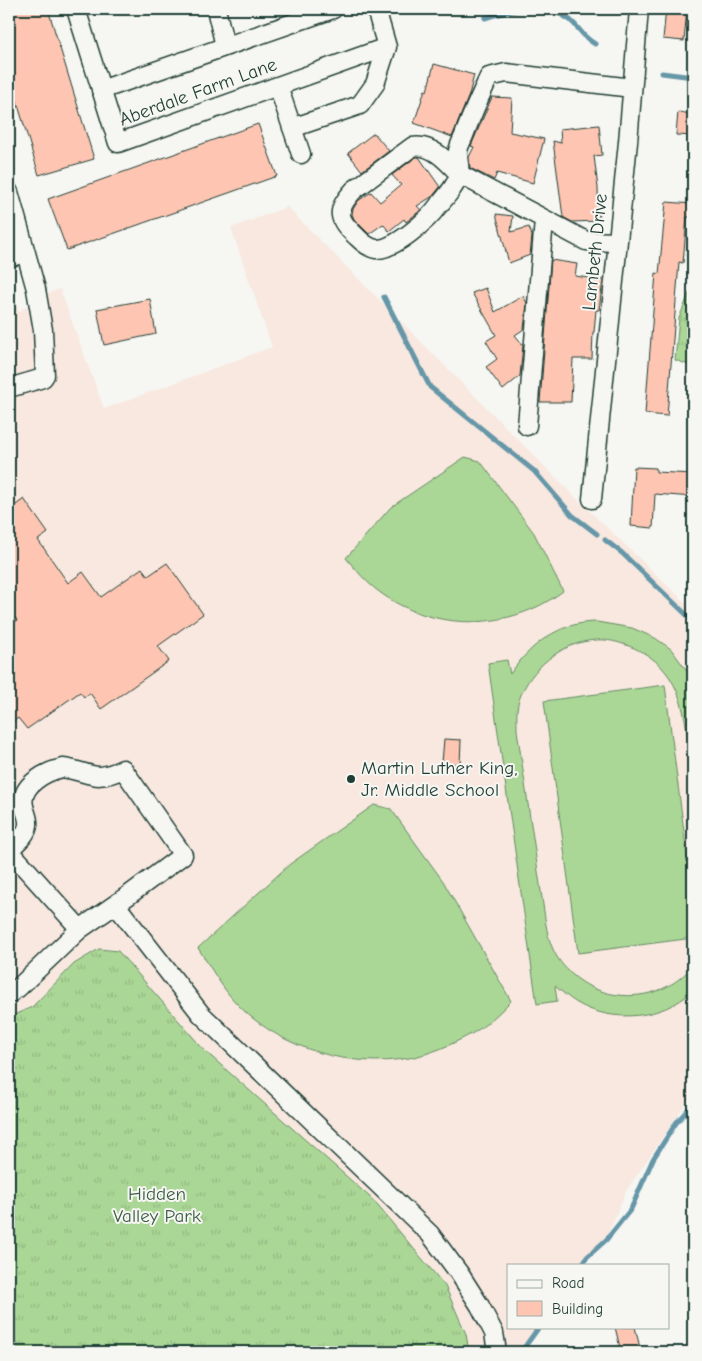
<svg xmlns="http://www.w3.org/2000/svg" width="702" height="1361" viewBox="0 0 702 1361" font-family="'Comic Neue',sans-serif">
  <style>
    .built { fill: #f8e8df }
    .grass { fill: url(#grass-tufts); stroke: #658a65 }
    .garden { fill: #abd796; stroke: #658a65 }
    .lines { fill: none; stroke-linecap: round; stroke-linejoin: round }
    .stream { stroke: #6697a8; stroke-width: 5 }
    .building { fill: #fec6b2; stroke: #1f3d34 }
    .minor-casing { stroke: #1f3d34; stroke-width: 21 }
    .minor { stroke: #f6f6f2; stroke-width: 18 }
    .poi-dot { fill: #1f3d34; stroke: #f6f6f2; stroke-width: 2 }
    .labels { text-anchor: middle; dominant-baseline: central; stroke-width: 4; stroke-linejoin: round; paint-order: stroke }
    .street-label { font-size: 19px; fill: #1f3d34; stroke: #f6f6f2 }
    .poi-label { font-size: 19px; fill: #1f3d34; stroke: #f6f6f2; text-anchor: start }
    .park-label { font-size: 19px; fill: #3b5c48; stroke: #f6f6f2 }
  </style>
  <defs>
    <pattern id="grass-tufts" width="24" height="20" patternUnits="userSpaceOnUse" patternTransform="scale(1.25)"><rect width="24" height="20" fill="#abd796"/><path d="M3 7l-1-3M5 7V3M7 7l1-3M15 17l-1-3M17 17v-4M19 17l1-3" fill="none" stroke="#93b982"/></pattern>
  </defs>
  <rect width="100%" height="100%" fill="#f6f6f2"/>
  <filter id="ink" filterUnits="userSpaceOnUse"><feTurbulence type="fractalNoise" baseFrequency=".02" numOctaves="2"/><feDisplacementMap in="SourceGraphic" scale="10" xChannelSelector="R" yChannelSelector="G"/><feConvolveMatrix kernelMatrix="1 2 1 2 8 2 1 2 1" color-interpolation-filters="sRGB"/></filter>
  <g filter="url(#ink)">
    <path class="built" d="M 287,207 L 575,497 L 693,610 L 693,1093 L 626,1191 L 606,1238 L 581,1265 L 508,1265 L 508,1327 L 542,1327 L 520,1347 L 518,1352 L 469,1352 L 466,1334 L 445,1286 L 372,1199 L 205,1051 L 118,951 L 99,949 L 74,964 L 32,1007 L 9,1017 L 9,282 L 19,312 L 40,297 L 60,289 L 104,409 L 272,347 L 231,228 Z"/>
    <path class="grass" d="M 693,284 L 693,362 L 692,366 L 675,360 L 679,318 Z
      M 99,949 L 118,951 L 205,1051 L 372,1199 L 445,1286 L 466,1334 L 469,1352 L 9,1352 L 9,1017 L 32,1007 L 74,964 Z"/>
    <path class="garden" d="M 465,457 L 480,461 L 534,533 L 563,591 C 509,632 432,632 378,591 C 366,582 356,570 346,558 L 391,507 Z
      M 597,622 L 632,628 L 655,638 L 671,649 L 693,679 L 693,781 C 688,748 688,702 668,675 C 658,661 645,652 629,646 C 618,642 607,639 596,640 C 562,642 530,668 519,700 C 516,709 517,720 517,730 L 546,925 C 548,936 551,947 557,957 C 588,1005 659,1009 693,965 L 693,991 C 662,1019 613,1024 577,1003 C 569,998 562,992 555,986 L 557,1001 L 537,1004 L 488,663 L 507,660 L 510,674 C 531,644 559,622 597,622 Z
      M 665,685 L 693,901 L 693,938 L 578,953 L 544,701 Z
      M 374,805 L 391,809 L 443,881 L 511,1001 C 500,1012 487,1025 473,1033 C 453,1044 431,1054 409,1058 C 350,1069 283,1049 240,1007 C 223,990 211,968 198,948 L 290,864 Z"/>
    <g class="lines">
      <path class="stream" d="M 485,18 C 510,10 547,2 570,20 C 581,29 581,36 595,44
        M 662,73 L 693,77
        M 384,297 L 430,387 L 534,471 L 572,515 L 597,534
        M 605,540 L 622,553 L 693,621
        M 582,1265 L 587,1257 L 606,1240 L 631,1209 L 653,1159 L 676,1123 L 693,1104
        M 521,1352 L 539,1327"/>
    </g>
    <path class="building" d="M 9,9 L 48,9 L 94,159 L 39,175 L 9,75 Z
      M 666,9 L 687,9 L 684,41 L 663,39 Z
      M 434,64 L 474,75 L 469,95 L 452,137 L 414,123 L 425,90 L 427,91 Z
      M 492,97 L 512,98 L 510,132 L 544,139 L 533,183 L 497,173 L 494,180 L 470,168 L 469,157 L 474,147 L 471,146 Z
      M 678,112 L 693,114 L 693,136 L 676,135 Z
      M 258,124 L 277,176 L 67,250 L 48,199 Z
      M 599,125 L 602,155 L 594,156 L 598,188 L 599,221 L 572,222 L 563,217 L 553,141 L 561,143 L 560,129 Z
      M 374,133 L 389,151 L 362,171 L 348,153 Z
      M 416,157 L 419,157 L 440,187 L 433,196 L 417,206 L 421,210 L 406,222 L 404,219 L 389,231 L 383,224 L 369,234 L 354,219 L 352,214 L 353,209 L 358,201 L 371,192 L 380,202 L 401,185 L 392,175 Z
      M 666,202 L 693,204 L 693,217 L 687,217 L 683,263 L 679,262 L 667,416 L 645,414 L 656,273 L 659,274 Z
      M 496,214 L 513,216 L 511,232 L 529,227 L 532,236 L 530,255 L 509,263 Z
      M 551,260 L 577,264 L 575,276 L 603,280 L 599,310 L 596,310 L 594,332 L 593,332 L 592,359 L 573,359 L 571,402 L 540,402 Z
      M 486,288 L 495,312 L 523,296 L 527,303 L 524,329 L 515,335 L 523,345 L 520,376 L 503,390 L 486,367 L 497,359 L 486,341 L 496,335 L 472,293 Z
      M 150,299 L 156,334 L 104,345 L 97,309 Z
      M 634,467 L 656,468 L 656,472 L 693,474 L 693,497 L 655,494 L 653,528 L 631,526 Z
      M 24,499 L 48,533 L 38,540 L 68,583 L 83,572 L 101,597 L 142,568 L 148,576 L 167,563 L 203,614 L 158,646 L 169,661 L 101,709 L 90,693 L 84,697 L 80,692 L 27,729 L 18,718 L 9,725 L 9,629 L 17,620 L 9,609 L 9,510 Z
      M 444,739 L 461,740 L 460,764 L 442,763 Z
      M 615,1327 L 635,1327 L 641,1352 L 621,1352 Z"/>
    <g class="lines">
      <defs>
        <path id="minor" d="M 76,9 L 118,143 L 387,47 L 376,9
          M 216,9 L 225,46
          M 278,86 L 301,154
          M 101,90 L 333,9
          M 292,128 L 360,105 L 375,84 L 387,47
          M 9,192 L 36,289 L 43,330 L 45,375 L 43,378 L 9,388
          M 617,242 L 586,241 L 459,174 C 447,161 431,143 412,147 L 354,190 C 335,211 337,219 357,237 C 362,242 369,248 376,249 C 394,250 428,220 438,206 C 445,198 457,185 459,174 C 461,167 457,159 458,151 C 459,145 463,139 465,133 C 472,114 480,96 489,77 L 506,73 L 632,88
          M 9,258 L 25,252
          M 527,426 L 544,220
          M 592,499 L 628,142 L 639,9
          M 63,768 C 92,772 93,783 123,769 L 183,855 L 129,895 L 80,929 L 9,850 C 16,843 27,835 28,825 C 29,818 25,812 24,806 C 19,785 47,771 63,768 Z
          M 116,905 L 201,1014 L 430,1234 L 459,1273 L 480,1306 L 494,1333 L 497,1352
          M 9,994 L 18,988 L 80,929"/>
      </defs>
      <use href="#minor" class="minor-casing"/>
      <use href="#minor" class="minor"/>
    </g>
  </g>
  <circle class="poi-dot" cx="351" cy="779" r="5"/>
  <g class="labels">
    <g class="street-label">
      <text transform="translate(198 92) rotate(-20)">Aberdale Farm Lane</text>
      <text transform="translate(595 252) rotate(-84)">Lambeth Drive</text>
    </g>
    <g class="poi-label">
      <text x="361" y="768">Martin Luther King,<tspan x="361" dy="22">Jr. Middle School</tspan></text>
    </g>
    <g class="park-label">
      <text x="157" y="1194">Hidden<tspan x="157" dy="22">Valley Park</tspan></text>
    </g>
  </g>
  <rect width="702" height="1361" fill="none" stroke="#f6f6f2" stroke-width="30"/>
  <rect x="15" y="15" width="672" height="1331" fill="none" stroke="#1f3d34" stroke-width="2" filter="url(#ink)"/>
  <rect x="507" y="1264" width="162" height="65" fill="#f6f6f2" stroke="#a0aca6"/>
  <rect x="517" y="1280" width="25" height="8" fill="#f6f6f2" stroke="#a0aca6"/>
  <text x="552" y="1288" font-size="15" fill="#1f3d34">Road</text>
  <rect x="517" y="1301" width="25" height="15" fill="#fec6b2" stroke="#a0aca6"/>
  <text x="552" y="1314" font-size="15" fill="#1f3d34">Building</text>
</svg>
